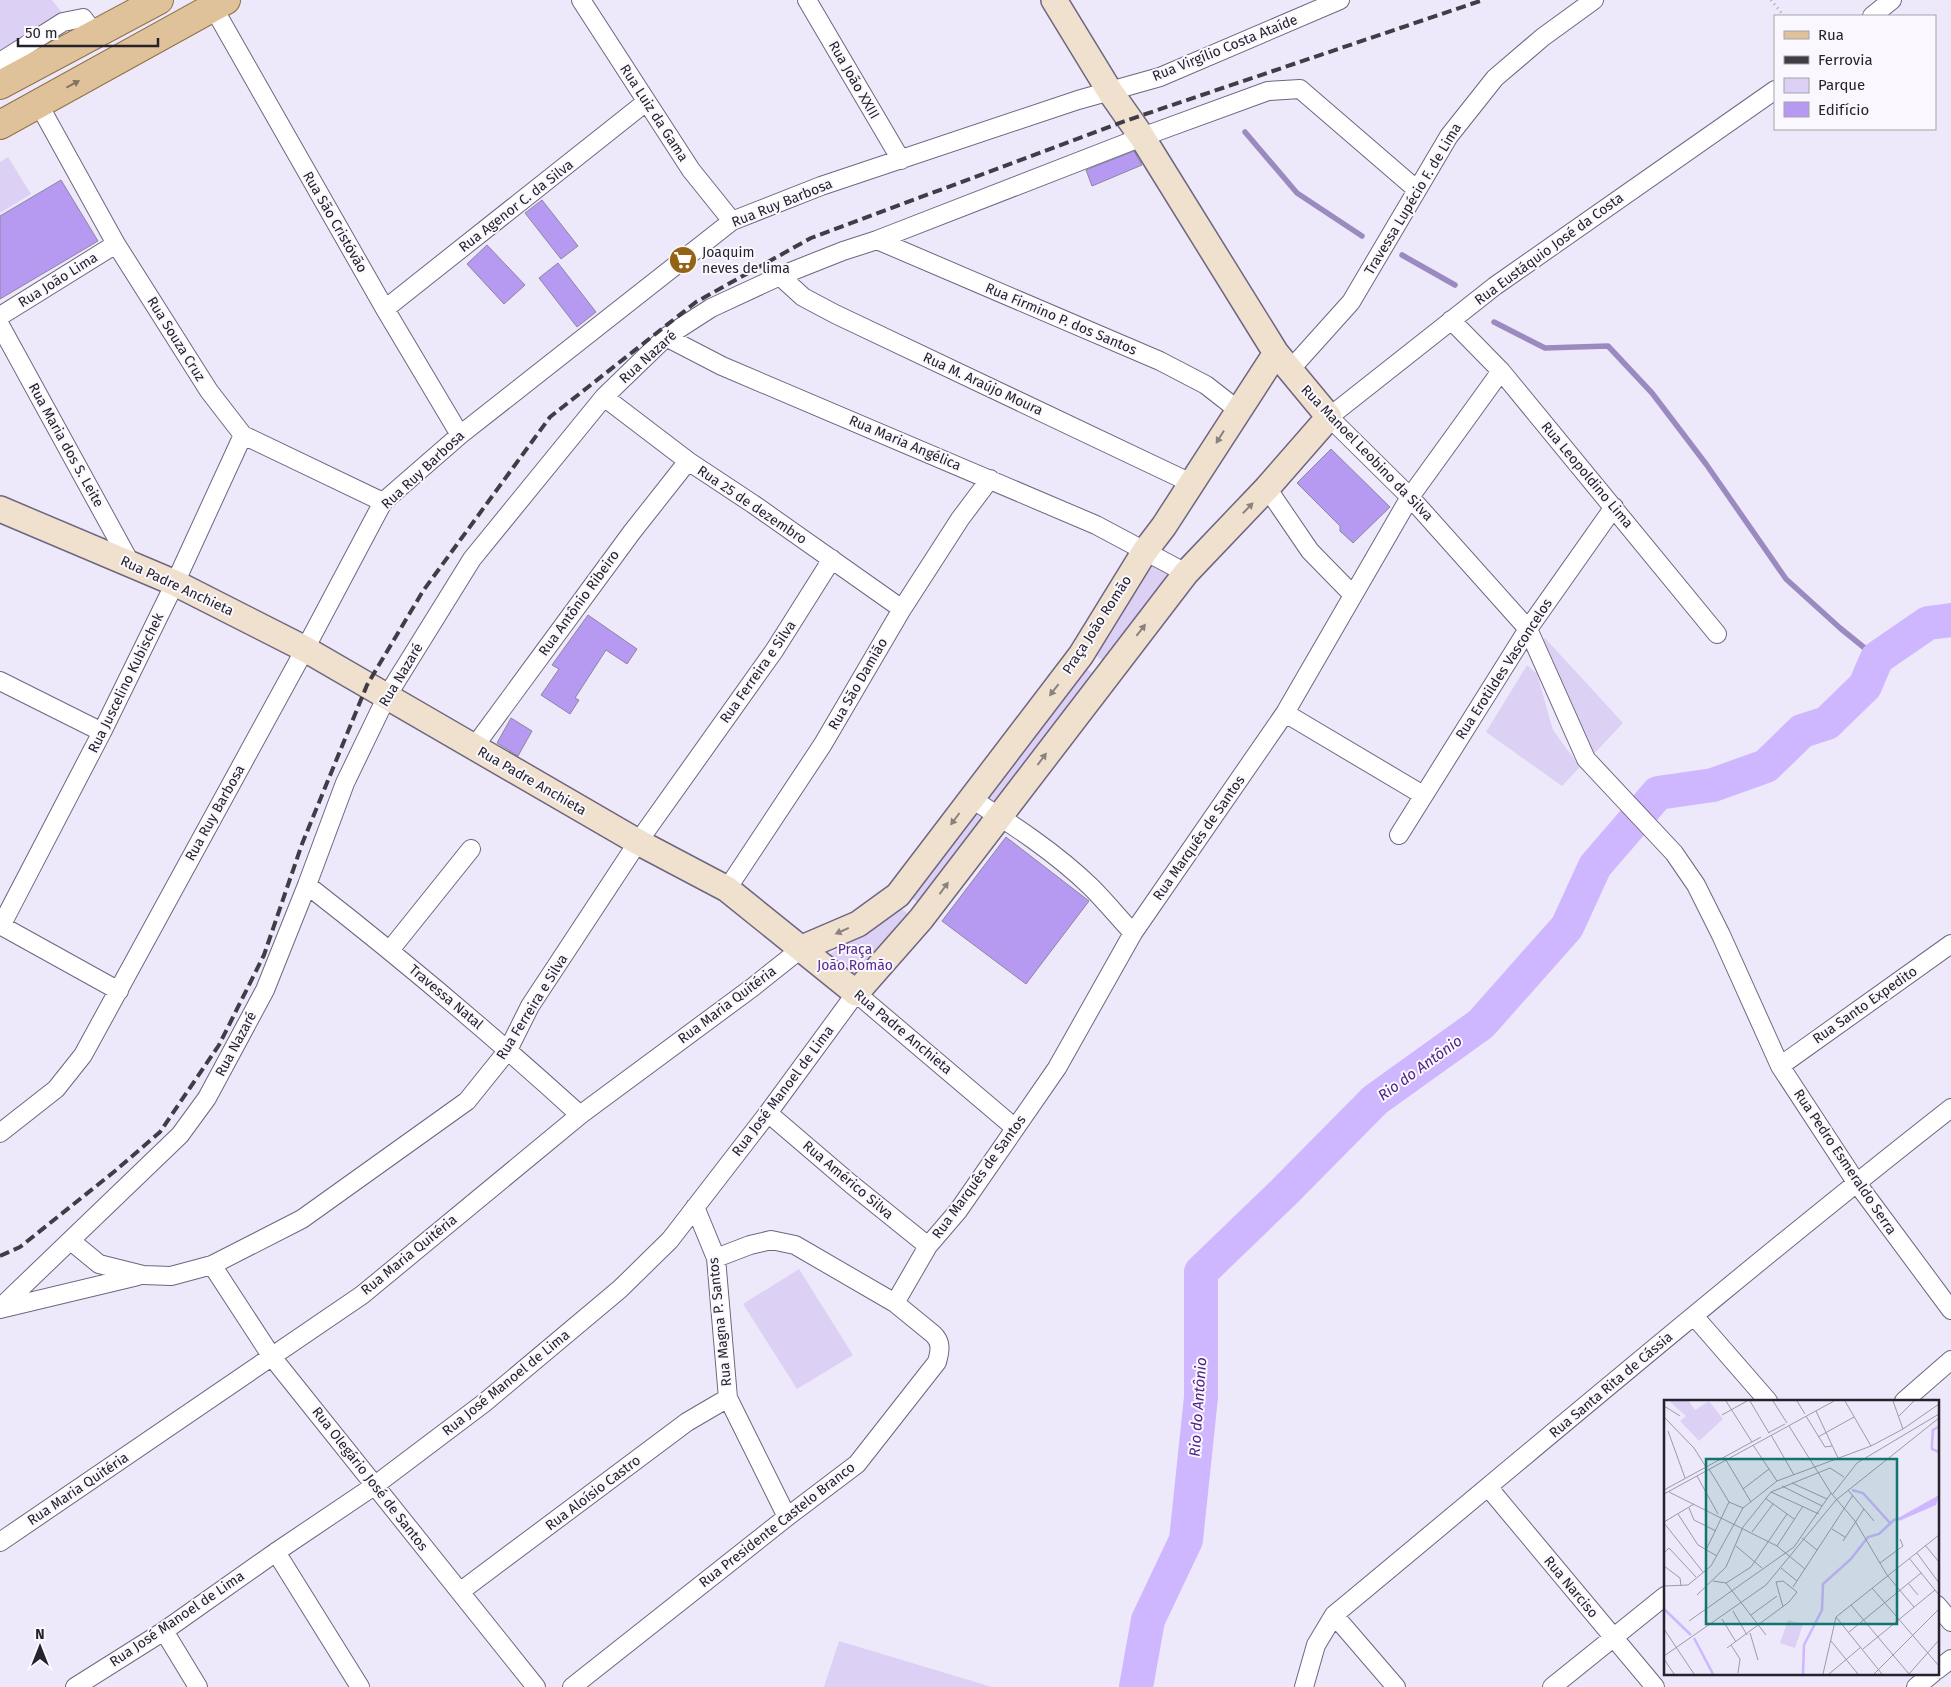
<svg xmlns="http://www.w3.org/2000/svg" width="1951" height="1687" viewBox="0 0 1951 1687" font-family="'Fira Sans',sans-serif">
  <style>
    .green { fill: #dcd1f5 }
    .lines { fill: none; stroke-linecap: round; stroke-linejoin: round }
    .stream { stroke: #9b8ac0; stroke-width: 5.5 }
    .river { stroke: #ceb7ff; stroke-width: 34 }
    .building { fill: #b699f1; stroke: #8d86a0 }
    .street-casing { stroke: #6e6680; stroke-width: 20 }
    .secondary-casing { stroke: #6e6680; stroke-width: 28 }
    .primary-casing { stroke: #907048; stroke-width: 30 }
    .path { stroke: #aba6b5; stroke-width: 3; stroke-dasharray: 1 4; stroke-linecap: butt }
    .street { stroke: #fff; stroke-width: 18 }
    .secondary { stroke: #efe1cd; stroke-width: 25 }
    .primary { stroke: #dfc29a; stroke-width: 28 }
    .rail { stroke: #403d47; stroke-width: 4; stroke-dasharray: 10 5; stroke-linecap: butt }
    .oneway { fill: #827263 }
    .oneway2 { fill: #8a827c }
    .labels { text-anchor: middle; dominant-baseline: central; stroke-width: 4; stroke-linejoin: round; paint-order: stroke }
    .street-label { font-size: 14px; fill: #25222c; stroke: #faf8fe }
    .poi-label { font-size: 14px; fill: #25222c; stroke: #faf8fe; text-anchor: start }
    .park-label { font-size: 14px; fill: #552a8e; stroke: #faf8fe }
    .water-label { font-size: 15px; font-style: italic; fill: #4e2287; stroke: #faf8fe }
    .inset-river { fill: none; stroke: #ceb7ff; stroke-width: 2.5 }
    .inset-road { fill: none; stroke: #9e99a8; stroke-width: 1 }
    .view { fill: #0f766e; fill-opacity: 0.15; stroke: #0f766e; stroke-width: 2.5 }
    .inset-edge { fill: none; stroke: #25222c; stroke-width: 2.5 }
  </style>
  <rect width="100%" height="100%" fill="#eee9fa"/>
  <path class="green" d="M 0,0 L 52,0 L 72,25 L 8,63 L 0,51 Z
    M 8,157 L 31,194 L 0,213 L 0,162 Z
    M 1151,559 L 1175,578 L 1105,663 L 1090,650 Z
    M 1545,638 L 1623,723 L 1591,757 L 1569,713 L 1558,673 L 1541,642 Z
    M 1527,665 L 1537,674 L 1553,730 L 1580,767 L 1562,786 L 1486,732 Z
    M 1082,666 L 1099,677 L 1000,806 L 984,796 Z
    M 972,811 L 988,818 L 922,905 L 910,897 Z
    M 899,907 L 912,916 L 855,979 L 830,954 L 886,918 Z
    M 799,1269 L 853,1355 L 797,1389 L 743,1304 Z
    M 839,1641 L 992,1687 L 824,1687 Z"/>
  <g class="lines">
    <path class="stream" d="M 1245,132 L 1297,193 L 1362,236
      M 1402,255 L 1455,285
      M 1494,322 L 1545,348 L 1608,346 L 1652,393 L 1706,464 L 1786,579 L 1840,628 L 1877,658"/>
    <path class="river" d="M 1136,1687 L 1148,1620 L 1186,1540 L 1201,1397 L 1201,1272 L 1284,1192 L 1375,1100 L 1481,1024 L 1567,927 L 1595,866 L 1658,793 L 1713,785 L 1766,766 L 1802,731 L 1827,723 L 1865,686 L 1877,658 L 1928,623 L 1951,620"/>
  </g>
  <path class="building" d="M 1134,151 L 1142,165 L 1092,186 L 1086,170 Z
    M 61,180 L 98,241 L 0,299 L 0,216 Z
    M 542,200 L 578,246 L 561,259 L 525,213 Z
    M 487,245 L 525,285 L 504,304 L 467,264 Z
    M 558,263 L 596,312 L 577,327 L 539,278 Z
    M 1331,449 L 1390,507 L 1353,543 L 1340,531 L 1340,526 L 1297,483 Z
    M 588,615 L 637,649 L 627,664 L 606,650 L 575,698 L 579,700 L 570,714 L 541,695 L 559,669 L 552,665 Z
    M 511,718 L 532,731 L 518,756 L 497,743 Z
    M 1006,837 L 1089,901 L 1026,984 L 942,921 Z"/>
  <g class="lines">
    <defs>
      <path id="street" d="M 581,0 L 691,170 L 732,221
        M 807,0 L 901,160
        M 213,7 L 385,309 L 460,435
        M 1872,16 L 1892,0
        M 0,62 L 63,22 L 83,18 L 96,35
        M 1775,90 L 1495,286 L 1329,417 L 1410,497 L 1528,629 L 1586,759 L 1674,853 L 1696,885 L 1721,935 L 1780,1066 L 1856,1182 L 1951,1310
        M 38,103 L 116,244 L 209,391 L 243,435 L 383,502
        M 877,240 L 1160,361 L 1206,385 L 1238,410
        M 780,276 L 803,297 L 835,314 L 1191,483
        M 385,309 L 646,102
        M 0,316 L 116,244
        M 1451,320 L 1501,371 L 1717,634
        M 0,325 L 131,564
        M 666,337 L 722,366 L 1096,525 L 1186,573
        M 1289,371 L 1351,302 L 1449,136 L 1495,78 L 1543,37 L 1594,0
        M 604,397 L 688,461 L 753,504 L 902,609
        M 1267,488 L 1310,551 L 1353,595
        M 0,681 L 102,732
        M 1285,713 L 1423,795
        M 474,747 L 632,532 L 688,461
        M 970,798 C 1012,824 1056,853 1091,887 C 1106,902 1119,918 1133,933
        M 1399,835 L 1528,629 L 1614,507
        M 307,885 C 401,958 492,1035 580,1115
        M 727,889 L 823,744 L 902,609 L 960,519 L 990,479
        M 0,925 L 119,991
        M 1,926 L 102,732 L 175,583 L 243,435
        M 390,950 L 471,849
        M 1780,1066 L 1951,944
        M 768,1113 L 851,1184 L 928,1246
        M 0,1133 L 56,1089 L 83,1055 L 305,649 L 383,502 L 460,435 L 732,221 L 821,186 L 1078,100 L 1160,77 L 1340,0
        M 695,1207 L 716,1258 L 728,1398 L 787,1517
        M 71,1241 L 99,1264 L 143,1275 L 171,1276 L 212,1265 L 302,1219 L 467,1101 L 508,1050 L 530,1006 L 638,842 L 774,651 L 832,559
        M 212,1265 L 272,1357 L 536,1687
        M 895,1303 L 928,1246 L 958,1211 L 1057,1068 L 1133,933 L 1285,713 L 1410,497 L 1501,371
        M 0,1308 L 180,1135 L 207,1098 L 265,990 L 307,885 L 345,783 L 387,696 L 472,559 L 604,397 L 666,337 L 711,308 L 780,276 L 843,251 L 877,240 L 1142,137 L 1268,91 L 1300,89 L 1416,189
        M 0,1309 L 138,1276
        M 1694,1316 L 1768,1401
        M 1904,1401 L 1951,1360
        M 1488,1487 L 1655,1687
        M 0,1542 L 362,1295 L 580,1115 L 753,987 L 802,948
        M 276,1552 L 360,1687
        M 461,1591 L 687,1422 L 728,1398
        M 1937,1605 L 1951,1622
        M 1334,1615 L 1396,1687
        M 164,1631 L 198,1687
        M 1937,1670 L 1951,1659
        M 75,1687 L 164,1631 L 276,1552 L 374,1486 L 484,1403 L 620,1289 L 670,1240 L 768,1113 L 856,993 L 1015,1128
        M 572,1687 L 787,1517 L 857,1464 L 937,1362 C 940,1351 942,1342 933,1334 L 895,1303 L 795,1245 L 771,1240 L 750,1245 L 716,1258
        M 1304,1687 L 1316,1645 L 1334,1615 C 1539,1445 1742,1272 1951,1108
        M 1552,1687 L 1665,1596
        M 1916,1687 L 1933,1673"/>
      <path id="secondary" d="M 0,509 L 175,583 L 305,649 L 638,842 L 727,889 L 856,993 L 921,919 L 1186,573 L 1267,488 L 1329,417 L 1276,353 L 1142,137 L 1109,90 L 1054,0
        M 802,948 L 858,924 L 898,895 L 1081,655 L 1145,551 L 1164,526 L 1276,353"/>
      <path id="primary" d="M 0,85 L 159,0
        M 0,125 L 226,0"/>
    </defs>
    <use href="#street" class="street-casing"/>
    <use href="#secondary" class="secondary-casing"/>
    <use href="#primary" class="primary-casing"/>
    <path class="path" d="M 1771,0 L 1784,16"/>
    <use href="#street" class="street"/>
    <use href="#secondary" class="secondary"/>
    <use href="#primary" class="primary"/>
    <path class="rail" d="M 0,1256 L 20,1247 L 115,1171 L 160,1132 L 219,1045 L 264,955 L 302,844 L 367,685 L 423,591 L 550,417 L 696,302 L 811,238 L 1128,120 L 1483,0"/>
  </g>
  <defs><path id="oneway-solid" d="M-6-.8H1V-3.2L6.5 0L1 3.2V.8H-6Z" transform="scale(1.25)"/></defs>
  <use class="oneway" href="#oneway-solid" transform="translate(73 84) rotate(-28)"/>
  <g class="oneway2">
    <use href="#oneway-solid" transform="translate(1220 437) rotate(122)"/>
    <use href="#oneway-solid" transform="translate(1248 508) rotate(-46)"/>
    <use href="#oneway-solid" transform="translate(1141 630) rotate(-52)"/>
    <use href="#oneway-solid" transform="translate(1054 690) rotate(128)"/>
    <use href="#oneway-solid" transform="translate(1042 759) rotate(-53)"/>
    <use href="#oneway-solid" transform="translate(955 819) rotate(127)"/>
    <use href="#oneway-solid" transform="translate(944 888) rotate(-54)"/>
    <use href="#oneway-solid" transform="translate(842 931) rotate(156)"/>
  </g>
  <defs>
    <symbol id="supermarket-disc" viewBox="-11 -11 22 22"><circle r="9.5" fill="#946313" stroke="#faf8fe"/><path d="M-6-5.5h2.5l.6 2H6L4.5 2H-2.5L-4.4-4H-6ZM-1.5 3.2a1.3 1.3 0 1 0 .1 0ZM3 3.2a1.3 1.3 0 1 0 .1 0Z" fill="#fff"/></symbol>
  </defs>
  <g fill-rule="evenodd">
    <use href="#supermarket-disc" x="667" y="244" width="32" height="32"/>
  </g>
  <g class="labels">
    <g class="street-label">
      <text transform="translate(1225 48) rotate(-22)">Rua Virgílio Costa Ataíde</text>
      <text transform="translate(854 80) rotate(60)">Rua João XXIII</text>
      <text transform="translate(654 113) rotate(57)">Rua Luiz da Gama</text>
      <text transform="translate(1413 199) rotate(-59)">Travessa Lupécio F. de Lima</text>
      <text transform="translate(782 203) rotate(-22)">Rua Ruy Barbosa</text>
      <text transform="translate(516 206) rotate(-38)">Rua Agenor C. da Silva</text>
      <text transform="translate(335 222) rotate(60)">Rua São Cristóvão</text>
      <text transform="translate(1549 249) rotate(-36)">Rua Eustáquio José da Costa</text>
      <text transform="translate(58 280) rotate(-32)">Rua João Lima</text>
      <text transform="translate(1061 319) rotate(23)">Rua Firmino P. dos Santos</text>
      <text transform="translate(176 339) rotate(58)">Rua Souza Cruz</text>
      <text transform="translate(648 357) rotate(-42)">Rua Nazaré</text>
      <text transform="translate(983 384) rotate(25)">Rua M. Araújo Moura</text>
      <text transform="translate(905 443) rotate(23)">Rua Maria Angélica</text>
      <text transform="translate(66 445) rotate(61)">Rua Maria dos S. Leite</text>
      <text transform="translate(1367 453) rotate(46)">Rua Manoel Leobino da Silva</text>
      <text transform="translate(423 470) rotate(-43)">Rua Ruy Barbosa</text>
      <text transform="translate(1587 475) rotate(50)">Rua Leopoldino Lima</text>
      <text transform="translate(752 505) rotate(34)">Rua 25 de dezembro</text>
      <text transform="translate(177 586) rotate(25)">Rua Padre Anchieta</text>
      <text transform="translate(579 603) rotate(-54)">Rua Antônio Ribeiro</text>
      <text transform="translate(1097 625) rotate(-57)">Praça João Romão</text>
      <text transform="translate(1504 669) rotate(-57)">Rua Erotildes Vasconcelos</text>
      <text transform="translate(758 672) rotate(-55)">Rua Ferreira e Silva</text>
      <text transform="translate(401 675) rotate(-59)">Rua Nazaré</text>
      <text transform="translate(126 683) rotate(-64)">Rua Juscelino Kubischek</text>
      <text transform="translate(858 684) rotate(-60)">Rua São Damião</text>
      <text transform="translate(532 781) rotate(30)">Rua Padre Anchieta</text>
      <text transform="translate(215 813) rotate(-61)">Rua Ruy Barbosa</text>
      <text transform="translate(1199 838) rotate(-55)">Rua Marquês de Santos</text>
      <text transform="translate(446 997) rotate(40)">Travessa Natal</text>
      <text transform="translate(727 1005) rotate(-37)">Rua Maria Quitéria</text>
      <text transform="translate(1865 1005) rotate(-35)">Rua Santo Expedito</text>
      <text transform="translate(532 1007) rotate(-58)">Rua Ferreira e Silva</text>
      <text transform="translate(903 1032) rotate(40)">Rua Padre Anchieta</text>
      <text transform="translate(236 1044) rotate(-62)">Rua Nazaré</text>
      <text transform="translate(783 1091) rotate(-53)">Rua José Manoel de Lima</text>
      <text transform="translate(1845 1162) rotate(56)">Rua Pedro Esmeraldo Serra</text>
      <text transform="translate(979 1177) rotate(-54)">Rua Marquês de Santos</text>
      <text transform="translate(848 1180) rotate(40)">Rua Américo Silva</text>
      <text transform="translate(409 1255) rotate(-39)">Rua Maria Quitéria</text>
      <text transform="translate(720 1322) rotate(-96)">Rua Magna P. Santos</text>
      <text transform="translate(506 1383) rotate(-39)">Rua José Manoel de Lima</text>
      <text transform="translate(1611 1385) rotate(-40)">Rua Santa Rita de Cássia</text>
      <text transform="translate(370 1479) rotate(52)">Rua Olegário José de Santos</text>
      <text transform="translate(78 1489) rotate(-34)">Rua Maria Quitéria</text>
      <text transform="translate(593 1493) rotate(-37)">Rua Aloísio Castro</text>
      <text transform="translate(777 1525) rotate(-38)">Rua Presidente Castelo Branco</text>
      <text transform="translate(1571 1587) rotate(50)">Rua Narciso</text>
      <text transform="translate(177 1619) rotate(-34)">Rua José Manoel de Lima</text>
    </g>
    <g class="poi-label">
      <text x="702" y="252">Joaquim<tspan x="702" dy="16">neves de lima</tspan></text>
    </g>
    <g class="park-label">
      <text x="855" y="949">Praça<tspan x="855" dy="16">João Romão</tspan></text>
    </g>
    <g class="water-label">
      <text transform="translate(1420 1068) rotate(-36)">Rio do Antônio</text>
      <text transform="translate(1198 1407) rotate(-86)">Rio do Antônio</text>
    </g>
  </g>
  <g transform="translate(1664 1400)">
    <rect width="275" height="275" fill="#eee9fa"/>
    <path d="M 5,1 L 25,1 L 31,10 L 45,1 L 59,19 L 35,41 L 16,21 L 22,16 ZM 124,220 L 139,224 L 131,248 L 116,243 Z" fill="#dcd1f5"/>
    <path d="M 275,95 L 272,105 L 235,121 L 234,118 Z" fill="#ceb7ff"/>
    <path class="inset-river" d="M 274,27 L 269,30 L 268,43 L 268,49 L 275,52M 188,90 L 199,93 L 226,123M 0,209 L 27,235M 30,238 L 49,274M 139,274 L 140,245 L 158,210 L 159,184 L 187,159 L 204,137 L 215,134 L 230,120 L 238,118"/>
    <path class="inset-road" d="M 62,1 L 88,42M 86,1 L 105,33M 109,1 L 123,23M 133,1 L 141,14M 181,1 L 207,46M 229,1 L 239,29M 0,6 L 16,16M 152,11 L 174,58M 58,15 L 83,1M 142,16 L 161,47 L 168,46M 235,16 L 250,1M 0,17 L 30,48 L 42,67M 125,26 L 167,93 L 191,121 L 223,175 L 250,207M 4,31 L 21,78M 104,33 L 121,24M 107,35 L 130,75M 154,37 L 190,17M 89,45 L 113,81M 62,60 L 87,102M 45,69 L 65,102 L 79,108M 33,76 L 54,114M 128,83 L 163,99M 118,86 L 158,106M 79,89 L 105,69M 0,90 L 97,37M 184,90 L 210,121M 5,92 L 113,146 L 141,169M 107,92 L 155,114M 0,94 L 170,1M 168,95 L 193,63 L 275,14M 101,98 L 130,119M 25,108 L 30,120 L 52,131M 14,114 L 34,145 L 53,156M 0,122 L 30,104M 0,123 L 39,172M 168,129 L 181,137M 88,132 L 109,104M 138,138 L 153,150M 179,141 L 200,109M 261,145 L 275,162M 72,146 L 98,168M 113,146 L 139,106M 42,150 L 65,102M 0,153 L 5,148 L 32,177M 253,153 L 275,183M 245,158 L 275,195M 216,163 L 239,146 L 236,139M 0,166 L 16,178 L 17,186M 117,168 L 133,181M 49,181 L 62,183 L 87,167 L 123,114M 112,182 L 119,207M 62,183 L 102,235M 244,183 L 254,195M 0,186 L 24,185 L 47,166 L 79,108 L 113,81 L 207,46 L 239,29 L 275,4M 129,187 L 189,95M 208,188 L 275,266M 33,195 L 62,167 L 79,127 L 107,92 L 166,68 L 180,77M 187,205 L 245,274M 69,211 L 83,235M 87,215 L 113,196M 172,217 L 218,274M 58,219 L 72,242M 25,221 L 130,147 L 167,93M 0,229 L 30,274M 185,232 L 257,173M 86,233 L 94,260M 167,241 L 194,274M 67,245 L 76,259 L 74,273M 63,248 L 125,202 L 133,192 L 119,181 L 112,182M 199,249 L 271,190M 0,256 L 102,185 L 172,100 L 275,18M 0,259 L 10,274M 159,274 L 172,217 L 275,135M 165,274 L 197,247M 210,274 L 275,209M 245,274 L 275,240"/>
    <path class="view" d="M 42,59 L 233,59 L 233,224 L 42,224 Z"/>
    <rect width="275" height="275" class="inset-edge"/>
  </g>
  <rect x="1774" y="15" width="162" height="115" fill="#faf8fe" stroke="#a5a2aa"/>
  <rect x="1784" y="31" width="25" height="8" fill="#dfc29a" stroke="#a5a2aa"/>
  <text x="1818" y="40" font-size="15" fill="#25222c">Rua</text>
  <rect x="1784" y="56" width="25" height="8" fill="#403d47" stroke="#a5a2aa"/>
  <text x="1818" y="65" font-size="15" fill="#25222c">Ferrovia</text>
  <rect x="1784" y="78" width="25" height="15" fill="#dcd1f5" stroke="#a5a2aa"/>
  <text x="1818" y="90" font-size="15" fill="#25222c">Parque</text>
  <rect x="1784" y="102" width="25" height="15" fill="#b699f1" stroke="#a5a2aa"/>
  <text x="1818" y="115" font-size="15" fill="#25222c">Edifício</text>
  <g transform="translate(40 1647)" stroke="#faf8fe" stroke-width="4" paint-order="stroke">
  <path d="M0-4L9 19L0 12L-9 19Z" fill="#25222c"/>
  <text y="-8" font-size="14" font-weight="bold" text-anchor="middle" fill="#25222c">N</text>
  </g>
  <path d="M18 38v8h140v-8" fill="none" stroke="#25222c" stroke-width="2.5"/>
  <text x="25" y="38" font-size="15" fill="#25222c" stroke="#faf8fe" stroke-width="4" paint-order="stroke">50 m</text>
</svg>
